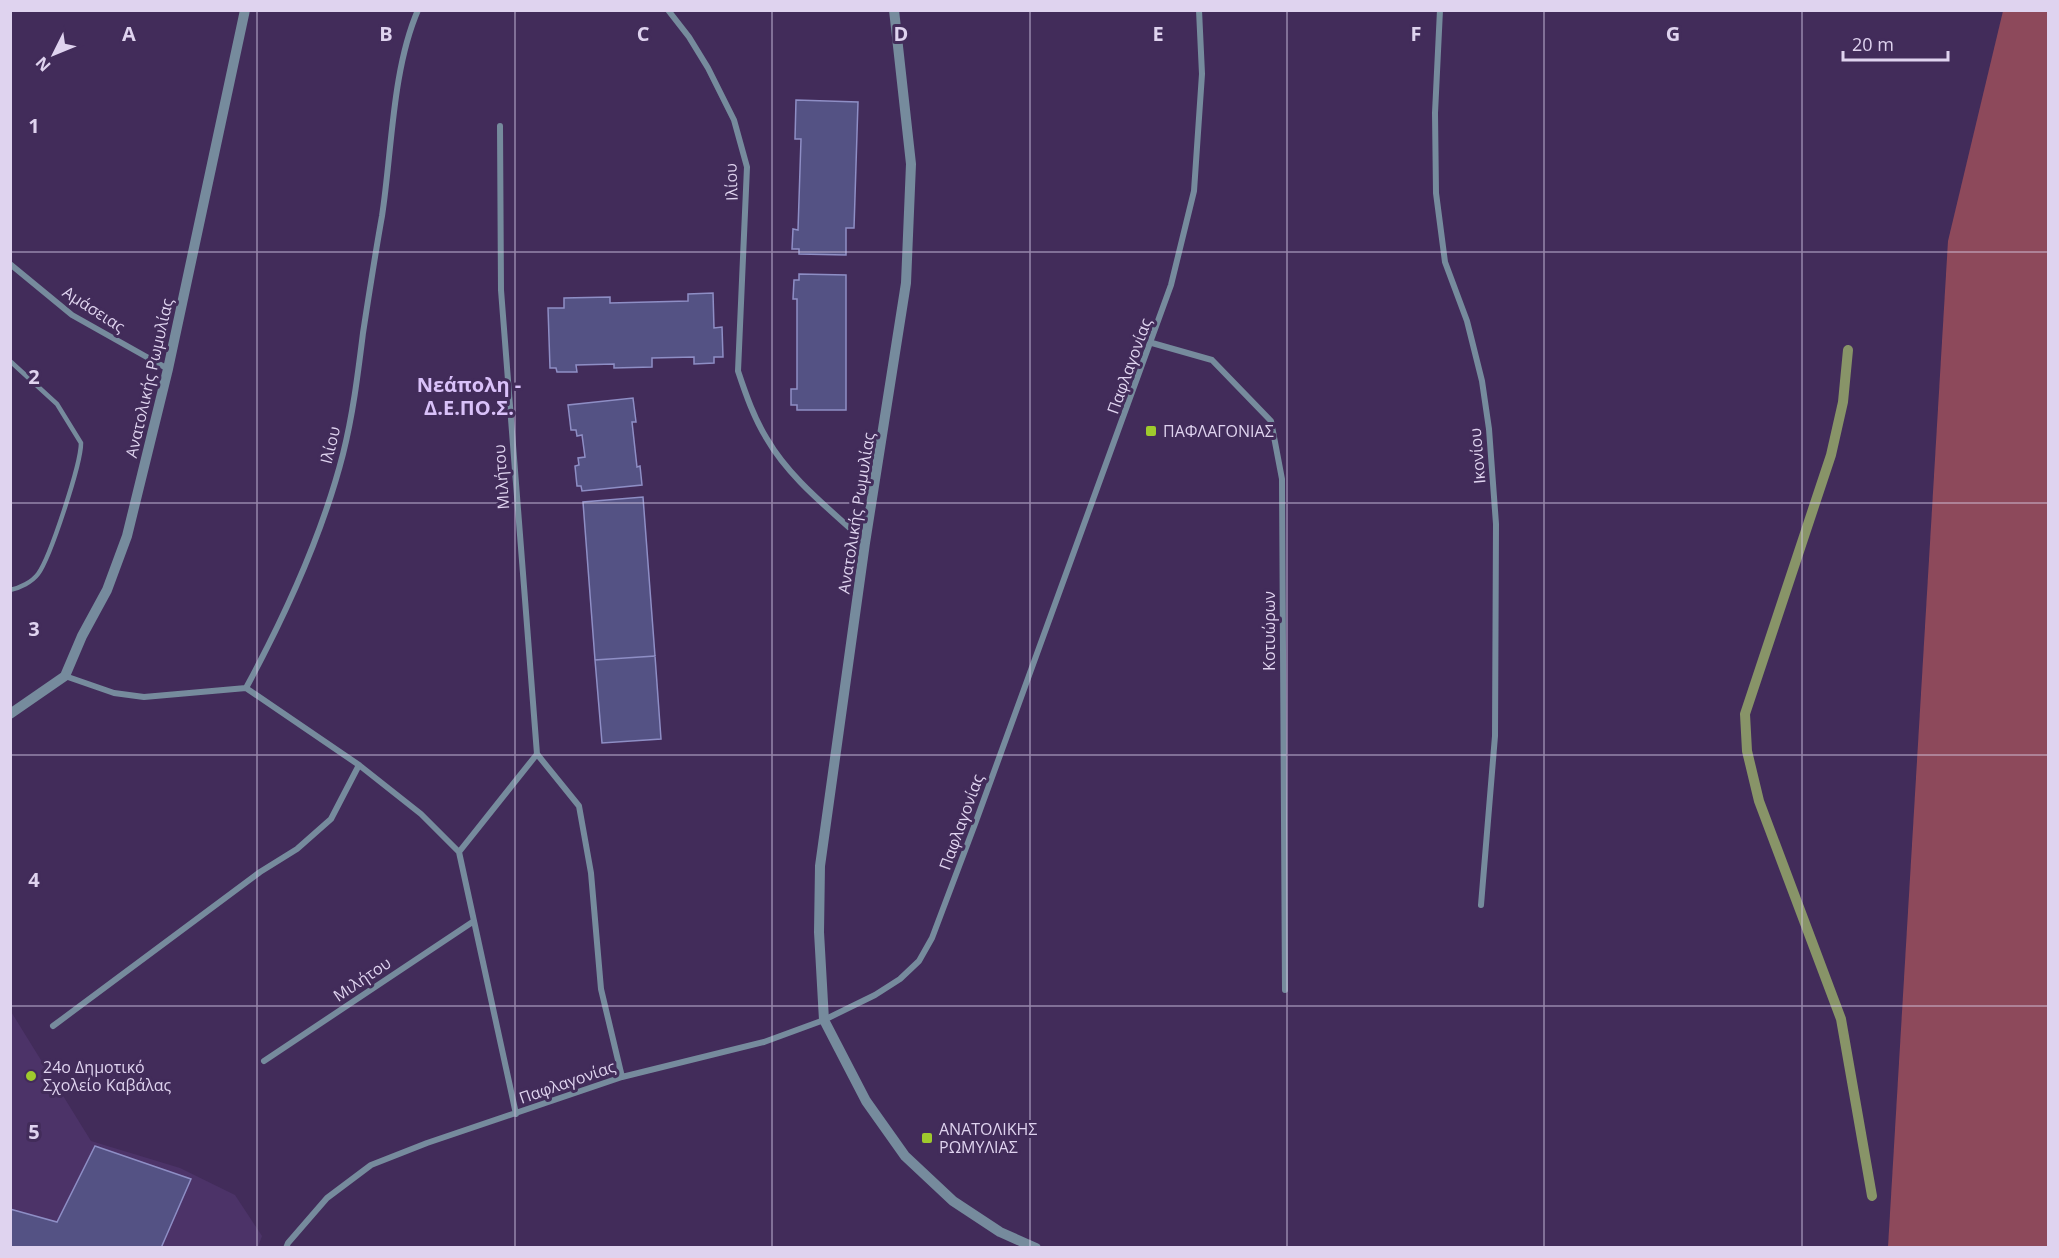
<svg xmlns="http://www.w3.org/2000/svg" width="2059" height="1258" viewBox="0 0 2059 1258" font-family="'Open Sans',sans-serif">
  <style>
    .built { fill: #4c3368 }
    .green { fill: #8d495b }
    .lines { fill: none; stroke-linecap: round; stroke-linejoin: round }
    .stream { stroke: #889468; stroke-width: 10 }
    .building { fill: #545284; stroke: #8e8ec5; stroke-width: 1.5 }
    .service { stroke: #768b9d; stroke-width: 4.5 }
    .minor { stroke: #768b9d; stroke-width: 6 }
    .tertiary { stroke: #768b9d; stroke-width: 10 }
    .grid { fill: none; stroke: #dfd3ef; stroke-width: 1.5; stroke-opacity: 0.55 }
    .poi-dot { fill: #9fca2d; stroke: #422c5a; stroke-width: 2 }
    .labels { text-anchor: middle; dominant-baseline: central; stroke-width: 6; stroke-linejoin: round; paint-order: stroke }
    .street-label { font-size: 16px; fill: #dfd3ef; stroke: #422c5a }
    .poi-label { font-size: 16px; fill: #dfd3ef; stroke: #422c5a; text-anchor: start }
    .quarter-label { font-size: 20px; font-weight: bold; fill: #d9c1f9; stroke: #422c5a }
    .grid-label { font-size: 20px; text-anchor: middle; font-weight: bold; fill: #dfd3ef; stroke: #422c5a; stroke-width: 6; stroke-linejoin: round; paint-order: stroke }
  </style>
  <rect width="100%" height="100%" fill="#422c5a"/>
  <path class="built" d="M 10,1010 L 91,1141 L 180,1168 L 235,1195 L 262,1236 L 258,1247 L 11,1247 Z"/>
  <path class="green" d="M 2003,11 L 2048,11 L 2048,1247 L 1888,1247 L 1948,241 Z"/>
  <g class="lines">
    <path class="stream" d="M 1848,350 L 1843,402 L 1831,455 L 1745,714 L 1747,751 L 1759,801 L 1841,1019 L 1872,1196"/>
  </g>
  <path class="building" d="M 796,100 L 858,102 L 854,228 L 846,228 L 846,255 L 799,254 L 799,249 L 792,249 L 793,229 L 798,230 L 801,139 L 795,139 Z
    M 799,274 L 846,275 L 846,410 L 797,410 L 797,405 L 791,405 L 791,389 L 797,389 L 797,299 L 793,299 L 794,280 L 799,280 Z
    M 713,293 L 714,328 L 722,327 L 723,357 L 714,357 L 714,363 L 694,364 L 694,357 L 652,358 L 652,367 L 614,368 L 614,364 L 576,365 L 577,372 L 557,372 L 556,368 L 550,368 L 548,308 L 564,308 L 564,298 L 610,297 L 610,303 L 688,301 L 688,294 Z
    M 633,398 L 636,422 L 632,422 L 637,467 L 640,466 L 642,485 L 582,491 L 581,486 L 577,486 L 575,466 L 579,465 L 578,458 L 585,457 L 582,435 L 577,436 L 576,430 L 571,430 L 568,405 Z
    M 643,497 L 655,656 L 595,660 L 583,502 Z
    M 655,656 L 661,739 L 602,743 L 595,660 Z
    M 95,1146 L 191,1179 L 161,1248 L 10,1248 L 10,1209 L 57,1222 Z"/>
  <g class="lines">
    <path class="service" d="M 10,361 L 57,404 L 81,443 C 81,464 50,558 38,574 C 32,582 20,588 10,590"/>
    <path class="minor" d="M 668,10 L 689,37 L 708,68 L 734,120 L 747,167 L 738,371 C 746,395 754,418 767,439 C 790,479 831,510 865,542
      M 1440,10 L 1435,113 L 1436,193 L 1445,262 L 1467,321 L 1482,381 L 1489,429 L 1496,524 L 1495,736 L 1481,905
      M 500,126 L 501,290 L 537,754
      M 10,264 L 72,315 L 168,369
      M 1152,343 L 1212,360 L 1271,421 L 1282,479 L 1285,990
      M 65,676 L 114,693 L 144,697 L 246,688 C 286,614 322,536 343,454 C 353,414 358,373 363,333 C 369,294 375,255 382,216 C 392,151 392,70 418,10
      M 246,688 L 359,765 L 421,814 L 459,852 L 516,1114
      M 537,754 L 579,806 L 591,873 L 601,989 L 622,1077
      M 459,852 L 537,754
      M 53,1026 L 260,872 L 297,849 L 331,819 L 359,765
      M 264,1061 L 474,921
      M 286,1248 L 288,1243 L 327,1198 L 371,1165 L 427,1143 L 622,1077 L 764,1042 L 824,1020 L 875,995 L 900,979 L 919,961 L 932,938 L 975,824 L 1171,285 L 1194,191 L 1202,74 L 1199,10"/>
    <path class="tertiary" d="M 894,10 L 911,164 L 906,283 L 865,543 L 820,866 L 819,932 L 824,1020 L 866,1101 L 905,1156 L 953,1201 L 1000,1232 L 1036,1248
      M 10,714 L 65,676 L 82,636 L 107,590 L 127,536 L 168,369 L 245,10"/>
  </g>
  <path class="grid" d="M 257,10 L 257,1248M 515,10 L 515,1248M 772,10 L 772,1248M 1030,10 L 1030,1248M 1287,10 L 1287,1248M 1544,10 L 1544,1248M 1802,10 L 1802,1248M 10,252 L 2048,252M 10,503 L 2048,503M 10,755 L 2048,755M 10,1006 L 2048,1006"/>
  <g class="poi-dot">
    <rect x="1145" y="425" width="12" height="12" rx="3"/>
    <circle cx="31" cy="1076" r="6"/>
    <rect x="921" y="1132" width="12" height="12" rx="3"/>
  </g>
  <g class="labels">
    <g class="street-label">
      <text transform="translate(731 182) rotate(-92)">Ιλίου</text>
      <text transform="translate(94 309) rotate(33)">Αμάσειας</text>
      <text transform="translate(1129 366) rotate(-70)">Παφλαγονίας</text>
      <text transform="translate(149 378) rotate(-77)">Ανατολικής Ρωμυλίας</text>
      <text transform="translate(330 445) rotate(-76)">Ιλίου</text>
      <text transform="translate(1477 456) rotate(-95)">Ικονίου</text>
      <text transform="translate(501 477) rotate(-94)">Μιλήτου</text>
      <text transform="translate(856 513) rotate(-81)">Ανατολικής Ρωμυλίας</text>
      <text transform="translate(1269 631) rotate(-90)">Κοτυώρων</text>
      <text transform="translate(961 822) rotate(-70)">Παφλαγονίας</text>
      <text transform="translate(362 979) rotate(-34)">Μιλήτου</text>
      <text transform="translate(567 1082) rotate(-19)">Παφλαγονίας</text>
    </g>
    <g class="poi-label">
      <text x="1163" y="431">ΠΑΦΛΑΓΟΝΙΑΣ</text>
      <text x="43" y="1067">24ο Δημοτικό<tspan x="43" dy="18">Σχολείο Καβάλας</tspan></text>
      <text x="939" y="1129">ΑΝΑΤΟΛΙΚΗΣ<tspan x="939" dy="18">ΡΩΜΥΛΙΑΣ</tspan></text>
    </g>
    <g class="quarter-label">
      <text x="469" y="384">Νεάπολη -<tspan x="469" dy="23">Δ.Ε.ΠΟ.Σ.</tspan></text>
    </g>
  </g>
  <g class="grid-label">
    <text x="129" y="41">A</text>
    <text x="386" y="41">B</text>
    <text x="643" y="41">C</text>
    <text x="901" y="41">D</text>
    <text x="1158" y="41">E</text>
    <text x="1416" y="41">F</text>
    <text x="1673" y="41">G</text>
    <text x="34" y="133">1</text>
    <text x="34" y="384">2</text>
    <text x="34" y="636">3</text>
    <text x="34" y="887">4</text>
    <text x="34" y="1139">5</text>
  </g>
  <rect width="2059" height="1258" fill="none" stroke="#dfd3ef" stroke-width="24"/>
  <g transform="translate(54 54) rotate(227)" stroke="#422c5a" stroke-width="4.5" paint-order="stroke">
  <path d="M0-4.5L10 22L0 15L-10 22Z" fill="#dfd3ef"/>
  <text y="-9" font-size="16" font-weight="bold" text-anchor="middle" fill="#dfd3ef">N</text>
  </g>
  <path d="M1843 51v9h105v-9" fill="none" stroke="#dfd3ef" stroke-width="3"/>
  <text x="1852" y="51" font-size="18" fill="#dfd3ef" stroke="#422c5a" stroke-width="4.5" paint-order="stroke">20 m</text>
</svg>
